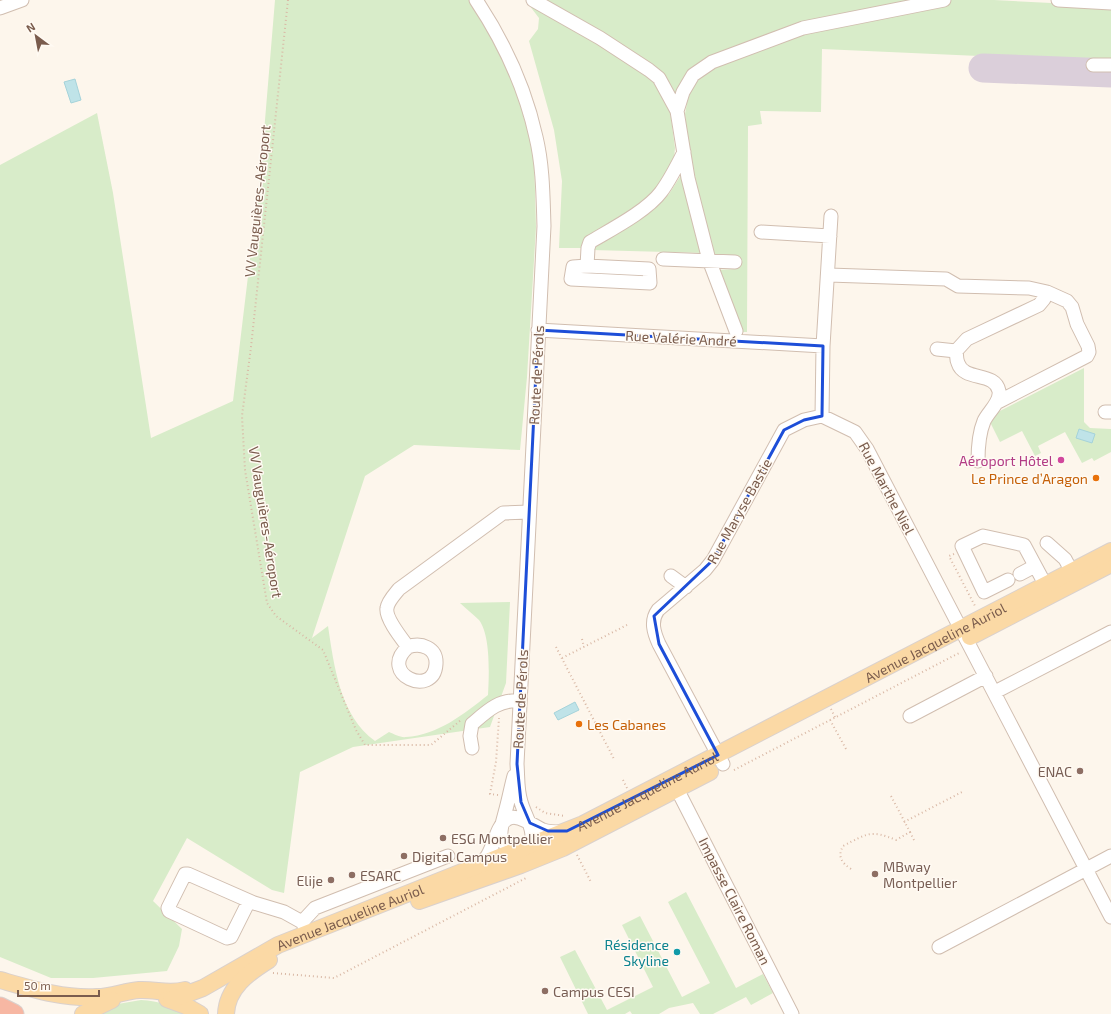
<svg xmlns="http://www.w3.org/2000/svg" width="1111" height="1014" viewBox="0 0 1111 1014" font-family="'Exo 2',sans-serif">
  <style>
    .green { fill: #d8ecc9 }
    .water { fill: #bfe3e8; stroke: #a5d3da }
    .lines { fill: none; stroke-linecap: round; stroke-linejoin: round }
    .taxiway { stroke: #dbcfda; stroke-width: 29 }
    .minor-casing { stroke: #d1beb0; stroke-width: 15 }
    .major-casing { stroke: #dad1cd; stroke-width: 18 }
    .highway-casing { stroke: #dad1cd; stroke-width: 21 }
    .path { stroke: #d9b8a5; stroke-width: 2; stroke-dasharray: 1 3; stroke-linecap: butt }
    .minor { stroke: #fff; stroke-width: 13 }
    .major { stroke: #fbd9a5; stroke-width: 16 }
    .highway { stroke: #f7b7a3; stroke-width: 19 }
    .marked { fill: none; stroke: #1d4ed8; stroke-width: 3; stroke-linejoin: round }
    .hotel-dot { fill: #d1479c; stroke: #fffaf3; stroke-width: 1.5 }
    .food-dot { fill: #e8710a; stroke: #fffaf3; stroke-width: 1.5 }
    .education-dot { fill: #8d6e63; stroke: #fffaf3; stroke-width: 1.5 }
    .culture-dot { fill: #0f9aa8; stroke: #fffaf3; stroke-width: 1.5 }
    .labels { text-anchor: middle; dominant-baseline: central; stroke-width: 3; stroke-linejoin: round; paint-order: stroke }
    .street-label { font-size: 14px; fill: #7a5c4d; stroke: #fffaf3 }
    .hotel-label { font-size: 14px; fill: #b23c85; stroke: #fffaf3; text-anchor: end }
    .food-label { font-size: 14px; fill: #c56008; stroke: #fffaf3; text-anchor: end }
    .education-label { font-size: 14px; fill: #785e54; stroke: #fffaf3; text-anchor: start }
    .culture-label { font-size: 14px; fill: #0d838f; stroke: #fffaf3; text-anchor: end }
  </style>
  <rect width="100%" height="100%" fill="#fdf6ec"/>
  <path class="green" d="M 275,0 L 470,0 L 483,19 L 514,81 L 534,155 L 536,227 L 527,377 L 520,450 L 414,445 L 365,476 L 312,638 L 328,626 C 334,666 340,716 375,741 L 389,732 C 394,734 401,738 406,737 C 438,735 464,714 488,695 C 489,676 491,636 479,620 C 473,614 466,609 460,603 L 510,602 L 506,683 L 490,727 L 353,747 L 300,772 L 284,893 L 272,890 L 187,838 L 153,901 L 182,929 L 179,946 L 167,971 L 93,978 L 51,978 L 0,957 L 0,165 L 97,113 L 113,193 L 151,438 L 233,401 L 261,168 Z
    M 539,0 L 919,0 L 707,60 L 677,98 L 671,89 Z
    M 949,0 L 994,0 L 1111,6 L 1111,62 L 822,49 L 821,112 L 760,111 L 762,124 L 748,126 L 747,332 L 741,332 L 716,270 L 736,269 L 737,256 L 710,254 L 688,161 L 685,114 L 690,86 L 699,76 L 714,66 L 812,32 Z
    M 532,2 L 653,78 L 670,110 L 675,148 L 673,169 L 664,185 L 583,248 L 559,248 L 562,181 L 554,130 L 529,41 L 538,29 L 539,18 L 529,5 Z
    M 683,172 L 704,253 L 592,250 L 596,245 L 660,202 L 669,194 Z
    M 1084,368 L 1084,422 L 1090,428 L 1111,429 L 1111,452 L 1094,461 L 1092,458 L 1082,463 L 1065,432 L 1038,446 L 1041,453 L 1035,456 L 1022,431 L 1000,442 L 989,420 L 992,415 Z
    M 686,892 L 736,988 L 763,974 L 773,993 L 751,1005 L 746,997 L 713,1014 L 700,1014 L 693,1003 L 669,1008 L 659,1014 L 632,1014 L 630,1011 L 625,1014 L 588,1014 L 560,957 L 575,950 L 607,1010 L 653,987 L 622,925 L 640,916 L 682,997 L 710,983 L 668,902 Z
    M 141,1000 C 159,1001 173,1006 189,1014 L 94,1014 L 112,1005 Z"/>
  <path class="water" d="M 75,79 L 81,100 L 71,103 L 64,82 Z
    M 1079,429 L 1095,434 L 1092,443 L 1076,438 Z
    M 575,702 L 579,710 L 558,720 L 554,713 Z"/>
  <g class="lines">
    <path class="taxiway" d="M 983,68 L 1111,73"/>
    <defs>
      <path id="minor" d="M 476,0 C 504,42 525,87 536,137 C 543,166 543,197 544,226 L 517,764 C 518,776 517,790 521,802 C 526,820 539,833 527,852
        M 533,0 L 600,38 L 649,70 L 659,78 L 677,111
        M 1058,0 L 1111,3
        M 0,8 L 22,0
        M 1093,65 L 1111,65
        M 761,232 L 830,236
        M 663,259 L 735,262
        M 587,266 L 649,269 L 650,283 L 571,279 L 573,267 Z
        M 587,266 L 588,248 L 590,242 C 610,230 647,211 661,192 C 670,180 677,166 684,152
        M 829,275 L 946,279 L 958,286 L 1029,288 L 1047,292 L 1044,299 L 1039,305 L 967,339 L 956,351
        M 538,330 L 823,346
        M 736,331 L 709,260 L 688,178 L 677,111 L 683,92 L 693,75 L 712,62 L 803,28 L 944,0
        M 937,349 L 956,351 C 957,355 956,359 958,363 C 964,382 995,371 999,391 C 1001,402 988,412 984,421 C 979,433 978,448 978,461
        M 996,403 L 1087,356 L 1089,352 L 1088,346 L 1077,324 L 1072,307 L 1067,301 L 1047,292
        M 1105,412 L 1111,412
        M 822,416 L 823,346 L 831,216
        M 1047,543 L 1065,559 L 1072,572
        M 1020,574 L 1035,566
        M 671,576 L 686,587
        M 1008,580 L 984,592 L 962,546 L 983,536 L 1024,545 L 1046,586
        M 408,647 C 377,674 434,699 436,664 C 437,648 421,642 408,647 C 402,639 385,618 387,608 C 388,601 395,594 399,589 L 503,513 L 529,512
        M 995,692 L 1111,632
        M 910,716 L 986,676
        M 472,748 L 470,736 L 472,724 C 487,711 499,699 520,701
        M 723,764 L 659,644 C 654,633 650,621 658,610 L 705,570 L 713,560 L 784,430 L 804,420 L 822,416 L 855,432 L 867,449 L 1111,917
        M 514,776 C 511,787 509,798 506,809 C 500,832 494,843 520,854
        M 677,789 L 792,1014
        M 478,866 C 490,858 493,841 499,829 C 510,806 528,823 543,830 C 549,832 555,832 561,832
        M 249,901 L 231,937 L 227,938 L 169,911 L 168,908 L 185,874 L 188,874 L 254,903 L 284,912 L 302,922 L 308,933
        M 302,922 L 315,908 L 448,856
        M 939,947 L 1111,856"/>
      <g id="major">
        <path d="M 970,637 L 1111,564"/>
        <path d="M 419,901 L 521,865 L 563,848 L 710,772"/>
        <path d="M 0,980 C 32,989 64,999 97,997 C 111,997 125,991 139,990 C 156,989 169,995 185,990"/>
        <path d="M 167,999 L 186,1006 L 200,1014"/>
        <path id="s1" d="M 171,1000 L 203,988 L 278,945 L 583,824 L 1111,551"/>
        <path d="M 83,1014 L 112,1000"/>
        <path d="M 226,1014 C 227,988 248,973 269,960"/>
      </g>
      <path id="highway" d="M 0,1007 L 14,1014"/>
    </defs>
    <use href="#minor" class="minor-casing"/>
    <use href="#major" class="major-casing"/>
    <use href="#highway" class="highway-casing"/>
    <path class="path" d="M 288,0 L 251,347 L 242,416 L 245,470 L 267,603 L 276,616 L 323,650 L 356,730 L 365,745 L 431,745 L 461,720
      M 954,554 L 949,556 L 975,606
      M 582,639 L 584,647
      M 556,647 L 614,759
      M 562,658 L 627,625
      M 831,709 L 835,717
      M 830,720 L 846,749
      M 734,770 L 961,652
      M 623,780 L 627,788
      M 498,795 L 490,794 L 496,762 L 499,718
      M 536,807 L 545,813 L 565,816
      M 904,822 L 962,792
      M 910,832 L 915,842
      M 577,855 L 591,882
      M 851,869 C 842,863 837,857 843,846 C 867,834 870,829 896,840 L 910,832 L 891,796
      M 273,973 L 334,978 L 526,878"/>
    <use href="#minor" class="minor"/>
    <use href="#major" class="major"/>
    <use href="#highway" class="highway"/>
  </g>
  <path class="marked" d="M 538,330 L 823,346 L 822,416 L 804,420 L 784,430 L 713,560 L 654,616 L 659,644 L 718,755 L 567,831 L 548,831 L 530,823 L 521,802 L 517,764 Z"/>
  <circle class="hotel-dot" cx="1061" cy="460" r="4"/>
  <g class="food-dot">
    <circle cx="1096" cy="478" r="4"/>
    <circle cx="579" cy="724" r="4"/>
  </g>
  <g class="education-dot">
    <circle cx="1080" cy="771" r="4"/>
    <circle cx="443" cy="838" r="4"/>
    <circle cx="404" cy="856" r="4"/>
    <circle cx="875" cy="874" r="4"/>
    <circle cx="352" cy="875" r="4"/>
    <circle cx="331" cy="880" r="4"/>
    <circle cx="545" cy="991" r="4"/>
  </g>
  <circle class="culture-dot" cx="677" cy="952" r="4"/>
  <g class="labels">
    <g class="street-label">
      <text transform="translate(257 201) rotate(-84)">VV Vauguières-Aéroport</text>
      <text transform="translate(681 338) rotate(3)">Rue Valérie André</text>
      <text transform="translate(536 375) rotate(-87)">Route de Pérols</text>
      <text transform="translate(887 488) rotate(62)">Rue Marthe Niel</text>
      <text transform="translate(739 511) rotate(-61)">Rue Maryse Bastie</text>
      <text transform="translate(266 522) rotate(81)">VV Vauguières-Aéroport</text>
      <text stroke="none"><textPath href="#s1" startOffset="845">Avenue Jacqueline Auriol</textPath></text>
      <text transform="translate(520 699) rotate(-87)">Route de Pérols</text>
      <text stroke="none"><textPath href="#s1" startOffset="521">Avenue Jacqueline Auriol</textPath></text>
      <text transform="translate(735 901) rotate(63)">Impasse Claire Roman</text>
      <text stroke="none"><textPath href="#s1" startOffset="198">Avenue Jacqueline Auriol</textPath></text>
    </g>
    <g class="hotel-label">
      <text x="1053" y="460">Aéroport Hôtel</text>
    </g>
    <g class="food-label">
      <text x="1088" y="478">Le Prince d’Aragon</text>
      <text x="587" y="724" text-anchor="start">Les Cabanes</text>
    </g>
    <g class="education-label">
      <text x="1072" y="771" text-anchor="end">ENAC</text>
      <text x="451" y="838">ESG Montpellier</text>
      <text x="412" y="856">Digital Campus</text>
      <text x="883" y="866">MBway<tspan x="883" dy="16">Montpellier</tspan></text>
      <text x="360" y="875">ESARC</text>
      <text x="323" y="880" text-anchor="end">Elije</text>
      <text x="553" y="991">Campus CESI</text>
    </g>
    <g class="culture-label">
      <text x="669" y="944">Résidence<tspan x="669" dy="16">Skyline</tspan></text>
    </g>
  </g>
  <g transform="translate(36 36) rotate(328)" stroke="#fffaf3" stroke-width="3" paint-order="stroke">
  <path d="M0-3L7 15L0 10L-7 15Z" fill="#7a5c4d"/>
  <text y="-6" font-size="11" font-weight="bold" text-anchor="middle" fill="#7a5c4d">N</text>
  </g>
  <path d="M18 990v6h81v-6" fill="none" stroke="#7a5c4d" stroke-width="2"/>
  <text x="24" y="990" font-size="12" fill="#7a5c4d" stroke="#fffaf3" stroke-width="3" paint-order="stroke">50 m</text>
</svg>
